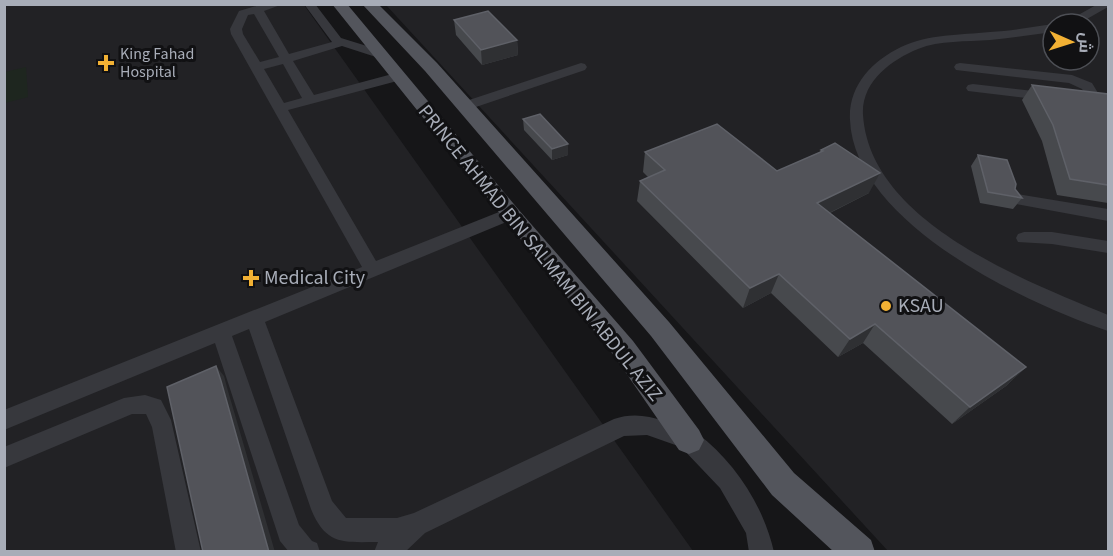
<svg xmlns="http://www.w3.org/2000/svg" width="1113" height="556" viewBox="0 0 1113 556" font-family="'Source Sans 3',Cairo,sans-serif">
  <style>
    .built { fill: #222225; fill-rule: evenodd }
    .green { fill: #1e261f }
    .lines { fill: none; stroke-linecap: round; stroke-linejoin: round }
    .minor { fill: #37383d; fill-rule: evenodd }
    .major { fill: #53555c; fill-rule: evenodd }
    .wall { fill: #47494d }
    .shaded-wall { fill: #2f3033 }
    .building { fill: #525359; stroke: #5f6168; stroke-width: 1.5 }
    .poi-dot { fill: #f2b134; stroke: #111113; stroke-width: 2 }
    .labels { text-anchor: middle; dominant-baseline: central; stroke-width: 6; stroke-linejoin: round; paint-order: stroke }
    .far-poi-label { font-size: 16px; fill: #a8adb8; stroke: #111113; text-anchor: start }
    .street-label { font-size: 20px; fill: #a8adb8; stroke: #111113 }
    .poi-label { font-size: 20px; fill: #a8adb8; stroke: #111113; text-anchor: start }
  </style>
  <rect width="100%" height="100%" fill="#161618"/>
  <path class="built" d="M 4,5 L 304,5 L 693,551 L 5,551 Z
    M 386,5 L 1108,5 L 1108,551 L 888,551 ZM 1053,24 L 1089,24 L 1089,60 L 1053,60 Z"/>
  <path class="green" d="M 26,67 L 28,97 L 5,103 L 5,72 Z"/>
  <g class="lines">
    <path class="minor" d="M 263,4 L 283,4 L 264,11 L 289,54 L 332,42 L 304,4 L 315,4 L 341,38 L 383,51 L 385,54 L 379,58 L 342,46 L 293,61 L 314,95 L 396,73 L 402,77 L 401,80 L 288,110 L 376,261 L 504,210 L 516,210 L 518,214 L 516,218 L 265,322 L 332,501 L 346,518 L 397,518 L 414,513 L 614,419 C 631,413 647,415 664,421 C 674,425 689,427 698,434 C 735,462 764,507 774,552 L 749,552 L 746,533 L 720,488 L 681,447 L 647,435 L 624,436 L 425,533 L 405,552 L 374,552 L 378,542 C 344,542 326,546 311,509 L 249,329 L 232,336 L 299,525 L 312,541 L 317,543 L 320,552 L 289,552 L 280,541 L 215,343 L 4,430 L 4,410 L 362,267 L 231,34 L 230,29 L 239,11 ZM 254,14 L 279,57 L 260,62 L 243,34 L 242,29 L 248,15 ZM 283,64 L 302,98 L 284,103 L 264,69 Z
      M 1098,4 L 1108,4 L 1108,7 L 1078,24 L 1062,24 Z
      M 1053,24 L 1053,32 C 1032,35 1011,38 990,40 C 966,42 940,40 918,49 C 891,60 861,82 863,115 C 870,222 1024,280 1108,315 L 1108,331 C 1024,303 854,222 850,120 C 848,86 872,61 901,47 C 929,34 960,35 990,32 C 1011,31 1032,27 1053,24 Z
      M 581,63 L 585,64 L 587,67 L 585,70 L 470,109 L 465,110 L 458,106 L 460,103 Z
      M 960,63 L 1072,75 L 1092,83 L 1101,98 L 1097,103 L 1073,104 L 1071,101 L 1073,98 L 1086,96 L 1082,89 L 1069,83 L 956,70 L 954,67 L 956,64 Z
      M 973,84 L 1051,93 L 1058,97 L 1051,101 L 968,91 L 966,88 L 968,85 Z
      M 1017,194 L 1108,209 L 1108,221 L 1011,203 L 1009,199 L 1011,195 Z
      M 1024,232 L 1052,232 L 1108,241 L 1108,253 L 1052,244 L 1018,242 L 1016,238 L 1018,234 Z
      M 145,395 L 161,400 L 171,420 L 201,552 L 176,552 L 152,427 L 146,414 L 132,414 L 4,468 L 4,447 L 124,398 Z"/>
    <path class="major" d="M 332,4 L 347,4 L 518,209 L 633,341 L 699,430 L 704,440 L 699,450 L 689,454 L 679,450 L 615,357 Z
      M 362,4 L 378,4 L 437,63 L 669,322 L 794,473 L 871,540 L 875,552 L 834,552 L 772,495 L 651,336 L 425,71 Z"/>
  </g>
  <path class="wall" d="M 454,20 L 517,40 L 518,55 L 482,65 L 456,35 Z
    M 1032,85 L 1108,94 L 1108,203 L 1057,195 L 1042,141 L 1022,100 Z
    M 523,119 L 568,155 L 552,160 L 524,130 Z
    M 821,150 L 869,193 L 830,213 L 1026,367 L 1006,386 L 952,424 L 863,343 L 838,357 L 771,293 L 743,308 L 637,201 L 640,181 L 648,177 L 643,172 L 645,152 L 777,171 L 820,152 Z
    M 978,155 L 1015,189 L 1022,198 L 1013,209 L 980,203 L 971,166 Z"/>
  <path class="shaded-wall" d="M 517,40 L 518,55 L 482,65 L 481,50 Z
    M 568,144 L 568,155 L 552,160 L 552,149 Z
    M 880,173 L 869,193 L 809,223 L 817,203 Z
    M 779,274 L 771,293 L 743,308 L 750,288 Z
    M 875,324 L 863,343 L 838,357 L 850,339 Z
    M 216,366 L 224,376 L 228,391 L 275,552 L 269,552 Z
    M 1026,367 L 1006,386 L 952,424 L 970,407 Z"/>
  <path class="building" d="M 488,11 L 517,40 L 481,50 L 454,20 Z
    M 1032,85 L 1108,94 L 1108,185 L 1070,179 L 1053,125 Z
    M 540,114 L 568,144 L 552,149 L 523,119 Z
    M 717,124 L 777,171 L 823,151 L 821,150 L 835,143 L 880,173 L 817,203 L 1026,367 L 970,407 L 875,324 L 850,339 L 779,274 L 750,288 L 640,181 L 665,170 L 645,152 Z
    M 978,155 L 1007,160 L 1016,184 L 1015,189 L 1022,198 L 988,192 Z
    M 216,366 L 221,381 L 269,552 L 203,552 L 167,387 Z"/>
  <g class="poi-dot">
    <path d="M103 54h6v6h6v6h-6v6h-6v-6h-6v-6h6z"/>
    <path d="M248 269h6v6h6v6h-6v6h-6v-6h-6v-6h6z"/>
    <circle cx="886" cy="306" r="6"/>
  </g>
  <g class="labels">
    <g class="far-poi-label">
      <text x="120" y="54">King Fahad<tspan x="120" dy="18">Hospital</tspan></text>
    </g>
    <g class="street-label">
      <text transform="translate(540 253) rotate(51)">PRINCE AHMAD BIN SALMAM BIN ABDUL AZIZ</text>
    </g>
    <g class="poi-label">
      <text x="264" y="278">Medical City</text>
      <text x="898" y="306">KSAU</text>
    </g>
  </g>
  <rect width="1113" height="556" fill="none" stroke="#a8adb8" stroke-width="12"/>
  <g transform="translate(1071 42) rotate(93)"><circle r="28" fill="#111113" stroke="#4d4f55" stroke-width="1.5"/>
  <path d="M0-4.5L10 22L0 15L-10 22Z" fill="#f2b134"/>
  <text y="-9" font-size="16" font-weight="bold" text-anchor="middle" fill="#a8adb8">ش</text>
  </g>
</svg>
